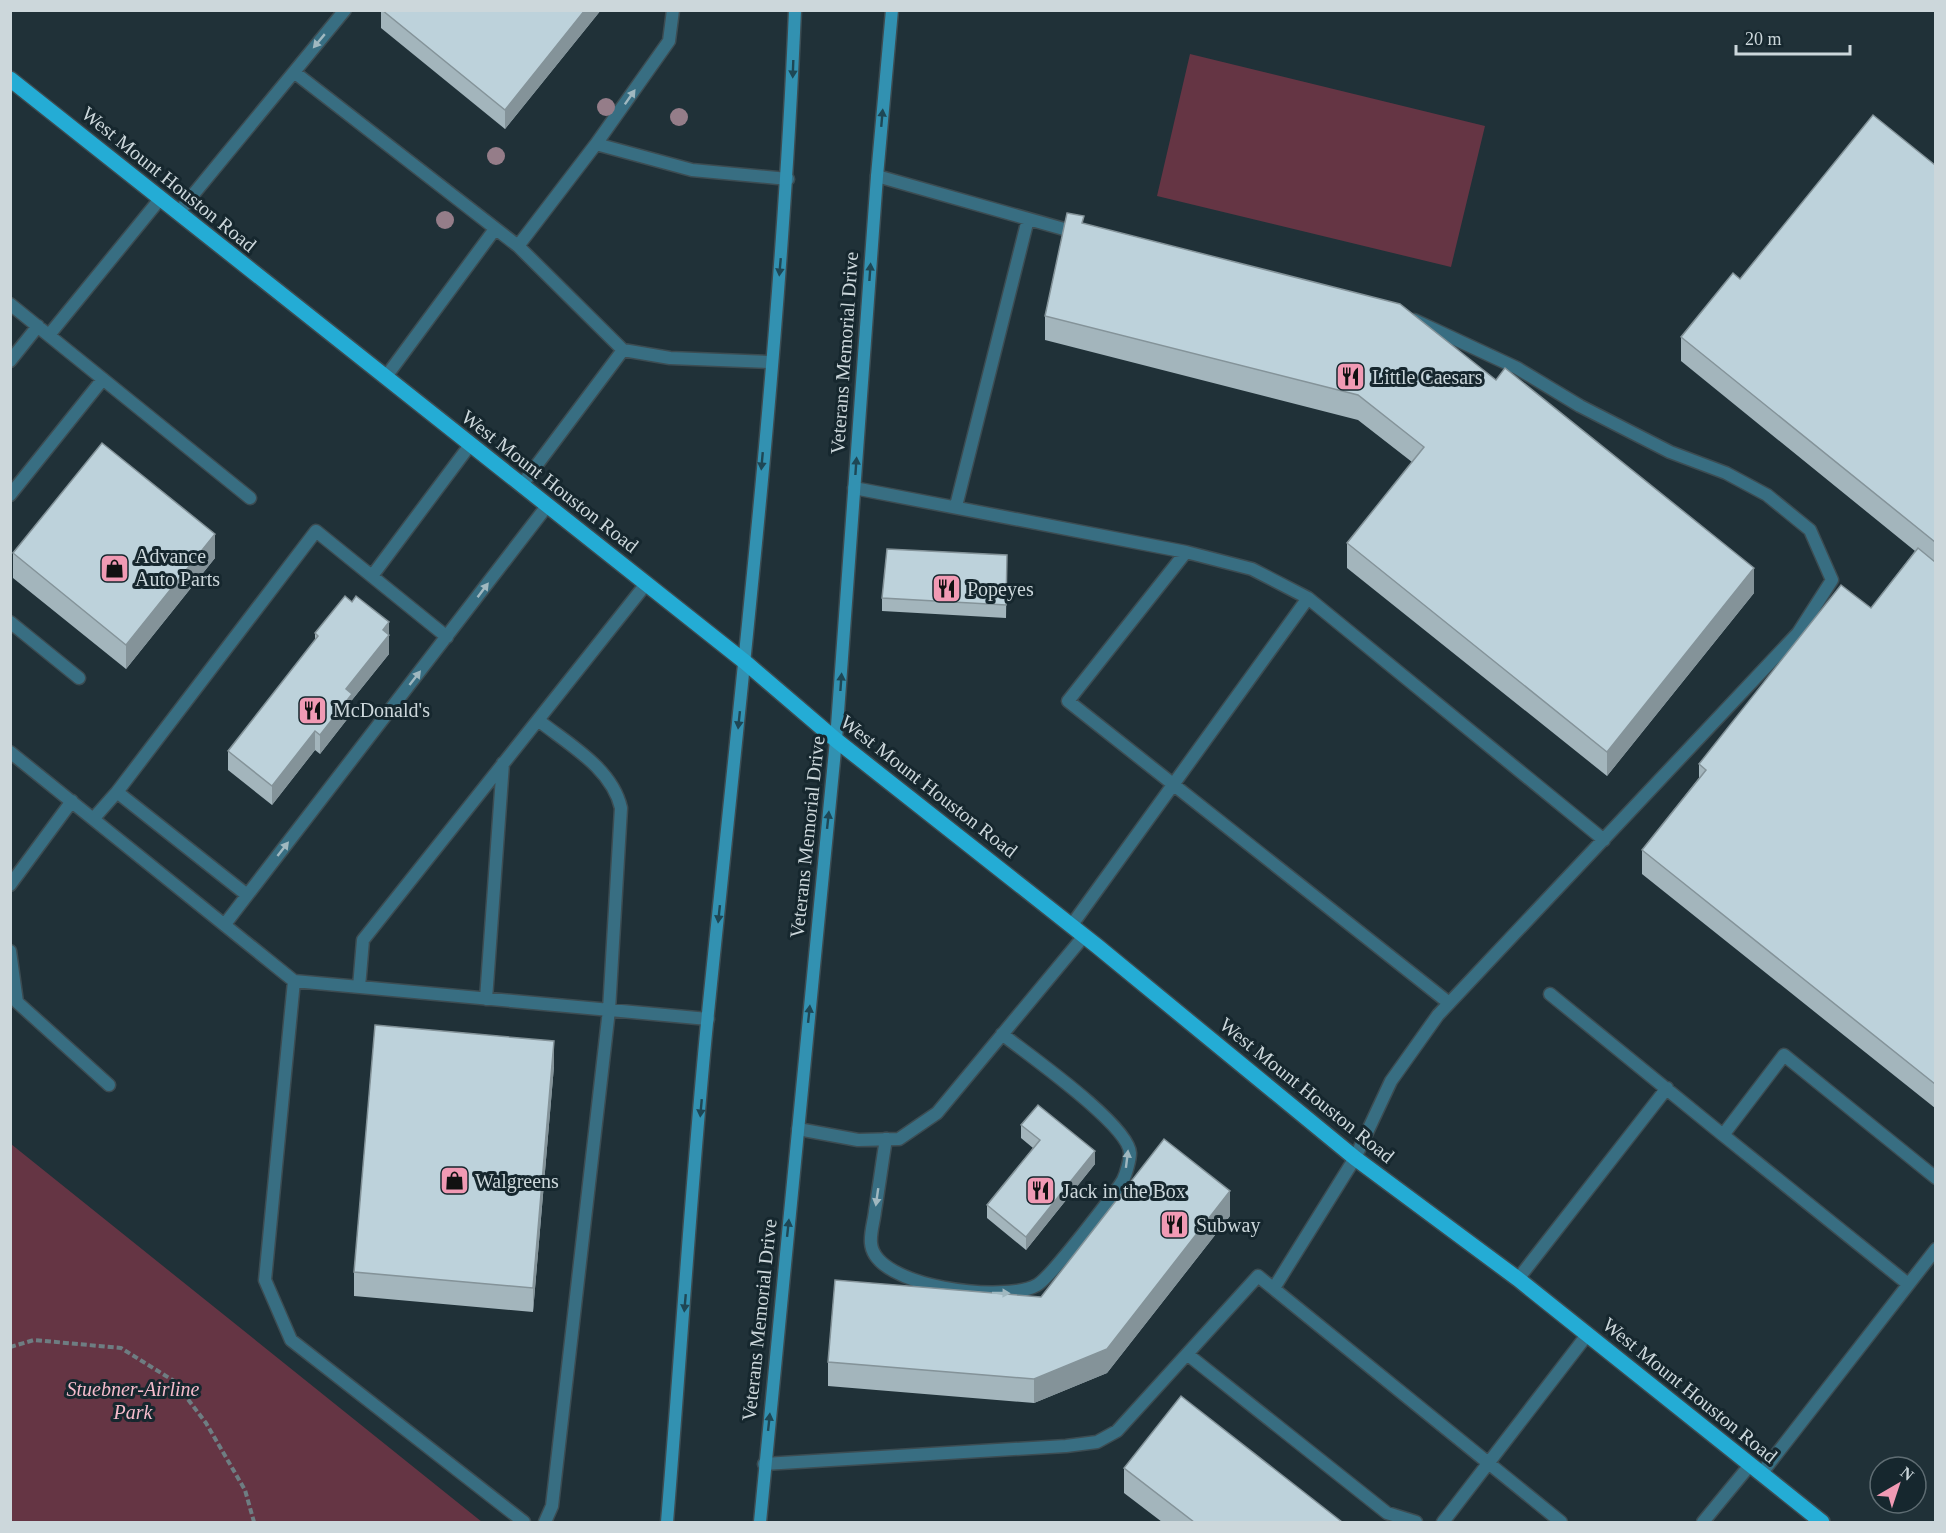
<svg xmlns="http://www.w3.org/2000/svg" width="1946" height="1533" viewBox="0 0 1946 1533" font-family="'Times New Roman',serif">
  <style>
    .green { fill: #653544 }
    .lines { fill: none; stroke-linecap: round; stroke-linejoin: round }
    .lane-casing { stroke: #3c4c52; stroke-width: 15 }
    .secondary-casing { stroke: #3c4c52; stroke-width: 15 }
    .primary-casing { stroke: #3c4c52; stroke-width: 18 }
    .path { stroke: #6e7d82; stroke-width: 4; stroke-dasharray: 6 3; stroke-linecap: butt }
    .lane { stroke: #386e82; stroke-width: 12 }
    .secondary { stroke: #3291b1; stroke-width: 12 }
    .primary { stroke: #24acd5; stroke-width: 15 }
    .tree { fill: #957d89 }
    .wall { fill: #a3b5bc }
    .shaded-wall { fill: #849399 }
    .building { fill: #bdd2db; stroke: #849399; stroke-width: 1.5 }
    .oneway { fill: #a0b8c0 }
    .oneway2 { fill: #1e4755 }
    .labels { text-anchor: middle; dominant-baseline: central; stroke-width: 6; stroke-linejoin: round; paint-order: stroke }
    .street-label { font-size: 20px; fill: #ccd7db; stroke: #16272e }
    .poi-label { font-size: 20px; fill: #ccd7db; stroke: #16272e; text-anchor: start }
    .park-label { font-size: 20px; font-style: italic; fill: #f5bbcb; stroke: #16272e }
  </style>
  <rect width="100%" height="100%" fill="#203138"/>
  <path class="green" d="M 1190,54 L 1485,126 L 1451,267 L 1157,196 Z
    M 10,1144 L 11,1144 L 482,1522 L 11,1522 Z"/>
  <g class="lines">
    <defs>
      <path id="lane" d="M 294,72 L 345,10
        M 596,144 L 669,41 L 673,10
        M 877,176 L 1078,233
        M 178,213 L 294,72 L 518,246 L 596,144 L 692,170 L 788,179
        M 518,246 L 623,350 L 670,358 L 771,362
        M 10,304 L 250,498
        M 49,335 L 160,199
        M 10,361 L 38,326
        M 385,378 L 495,229
        M 521,486 L 623,350
        M 854,488 L 1186,552 L 1252,569 L 1308,598 L 1071,926
        M 10,495 L 103,379
        M 956,506 L 1028,219
        M 1186,552 L 1068,701 L 1449,1003
        M 372,576 L 470,445
        M 1308,598 L 1604,840
        M 10,622 L 79,678
        M 538,720 C 568,744 612,768 621,808 L 609,1010 L 552,1506 L 545,1522
        M 10,752 L 294,981 L 265,1280 L 291,1340 L 524,1522
        M 94,818 L 117,792
        M 10,885 L 72,801
        M 247,895 L 117,792 L 316,531 L 447,637
        M 225,924 L 547,506
        M 10,951 L 17,1002 L 109,1085
        M 294,981 L 708,1019
        M 359,987 L 363,940 L 646,584
        M 1550,994 L 1723,1135 L 1784,1055 L 1936,1178
        M 486,999 L 503,763
        M 798,1129 L 858,1140 L 899,1139 L 937,1113 L 1084,936
        M 1723,1135 L 1908,1284
        M 886,1139 C 882,1163 879,1187 875,1211 C 874,1221 870,1233 871,1243 C 874,1288 1006,1303 1037,1285 C 1050,1278 1115,1194 1123,1180 C 1126,1174 1130,1160 1130,1153 C 1129,1125 1026,1053 1002,1034
        M 1518,1279 L 1667,1088
        M 1274,1288 L 1355,1158 L 1391,1081 L 1438,1015 L 1798,633 L 1832,580 L 1810,530 L 1767,495 L 1726,473 L 1670,452 L 1580,406 L 1517,368 L 1414,320
        M 1187,1354 L 1387,1513 L 1416,1522
        M 764,1464 L 1066,1446 L 1097,1442 L 1117,1431 L 1258,1276 L 1561,1522
        M 1761,1474 L 1936,1249
        M 1443,1522 L 1587,1335
        M 1703,1522 L 1750,1465"/>
      <path id="secondary" d="M 667,1522 C 681,1353 691,1183 708,1013 C 742,679 781,346 795,10
        M 760,1522 L 836,740 L 877,176 L 892,10"/>
      <path id="primary" d="M 10,79 L 745,662 L 836,740 L 1097,946 L 1355,1158 L 1518,1279 L 1822,1522"/>
    </defs>
    <use href="#lane" class="lane-casing"/>
    <use href="#secondary" class="secondary-casing"/>
    <use href="#primary" class="primary-casing"/>
    <path class="path" d="M 10,1347 L 34,1340 L 121,1348 L 174,1381 L 206,1423 L 245,1490 L 254,1522"/>
    <use href="#lane" class="lane"/>
    <use href="#secondary" class="secondary"/>
    <use href="#primary" class="primary"/>
  </g>
  <g class="tree">
    <circle cx="606" cy="107" r="9"/>
    <circle cx="679" cy="117" r="9"/>
    <circle cx="496" cy="156" r="9"/>
    <circle cx="445" cy="220" r="9"/>
  </g>
  <path class="wall" d="M 381,10 L 601,10 L 505,129 L 381,28 Z
    M 1935,165 L 1935,1108 L 1642,874 L 1642,850 L 1699,778 L 1699,764 L 1871,608 L 1915,551 L 1681,361 L 1681,337 L 1740,279 Z
    M 1084,223 L 1754,593 L 1607,776 L 1347,568 L 1347,543 L 1412,462 L 1358,420 L 1045,340 L 1045,316 Z
    M 13,553 L 215,558 L 126,669 L 13,578 Z
    M 1007,555 L 1006,618 L 882,611 L 882,598 Z
    M 352,602 L 389,622 L 389,654 L 352,700 L 352,713 L 320,754 L 315,750 L 272,805 L 228,770 L 228,751 L 315,641 L 315,633 Z
    M 554,1066 L 533,1312 L 354,1296 L 354,1272 Z
    M 1021,1125 L 1095,1164 L 1026,1250 L 987,1218 L 987,1205 L 1033,1148 L 1021,1138 Z
    M 1230,1216 L 1107,1373 L 1034,1403 L 828,1386 L 828,1362 L 1041,1297 Z
    M 1124,1468 L 1342,1522 L 1162,1522 L 1124,1493 Z"/>
  <path class="shaded-wall" d="M 585,10 L 601,10 L 505,129 L 505,110 Z
    M 215,534 L 215,558 L 126,669 L 126,645 Z
    M 1754,568 L 1754,593 L 1607,776 L 1607,752 Z
    M 389,622 L 389,654 L 352,700 L 352,713 L 320,754 L 320,735 L 346,689 L 383,630 Z
    M 315,731 L 315,750 L 272,805 L 272,786 Z
    M 554,1041 L 554,1066 L 533,1312 L 533,1288 Z
    M 1095,1151 L 1095,1164 L 1026,1250 L 1026,1237 Z
    M 1230,1191 L 1230,1216 L 1107,1373 L 1034,1403 L 1034,1379 Z"/>
  <path class="building" d="M 382,10 L 585,10 L 505,110 Z
    M 1873,115 L 1935,165 L 1935,542 L 1681,337 L 1733,273 L 1740,279 Z
    M 1067,213 L 1084,216 L 1082,223 L 1400,304 L 1496,380 L 1505,368 L 1754,568 L 1607,752 L 1347,543 L 1424,447 L 1358,395 L 1045,316 Z
    M 102,443 L 215,534 L 126,645 L 13,553 Z
    M 1918,548 L 1935,562 L 1935,1084 L 1642,850 L 1706,770 L 1699,764 L 1841,585 L 1871,608 Z
    M 887,549 L 1007,555 L 1006,605 L 882,598 Z
    M 345,596 L 352,602 L 356,596 L 389,622 L 383,630 L 389,635 L 346,689 L 352,694 L 320,735 L 315,731 L 272,786 L 228,751 L 318,636 L 315,633 Z
    M 375,1025 L 554,1041 L 533,1288 L 354,1272 Z
    M 1038,1105 L 1095,1151 L 1026,1237 L 987,1205 L 1040,1140 L 1021,1125 Z
    M 1164,1139 L 1230,1191 L 1107,1349 L 1034,1379 L 828,1362 L 835,1280 L 1041,1297 Z
    M 1181,1396 L 1342,1522 L 1194,1522 L 1124,1468 Z"/>
  <defs><path id="oneway-solid" d="M-6-.8H1V-3.2L6.5 0L1 3.2V.8H-6Z" transform="scale(1.5)"/></defs>
  <g class="oneway">
    <use href="#oneway-solid" transform="translate(319 41) rotate(130)"/>
    <use href="#oneway-solid" transform="translate(630 97) rotate(-55)"/>
    <use href="#oneway-solid" transform="translate(483 590) rotate(-53)"/>
    <use href="#oneway-solid" transform="translate(415 678) rotate(-52)"/>
    <use href="#oneway-solid" transform="translate(283 849) rotate(-52)"/>
    <use href="#oneway-solid" transform="translate(1127 1159) rotate(-83)"/>
    <use href="#oneway-solid" transform="translate(877 1197) rotate(98)"/>
    <use href="#oneway-solid" transform="translate(1001 1293) rotate(1)"/>
  </g>
  <g class="oneway2">
    <use href="#oneway-solid" transform="translate(793 69) rotate(92)"/>
    <use href="#oneway-solid" transform="translate(882 118) rotate(-85)"/>
    <use href="#oneway-solid" transform="translate(780 267) rotate(95)"/>
    <use href="#oneway-solid" transform="translate(870 272) rotate(-86)"/>
    <use href="#oneway-solid" transform="translate(762 461) rotate(95)"/>
    <use href="#oneway-solid" transform="translate(856 466) rotate(-86)"/>
    <use href="#oneway-solid" transform="translate(841 682) rotate(-86)"/>
    <use href="#oneway-solid" transform="translate(739 720) rotate(96)"/>
    <use href="#oneway-solid" transform="translate(828 820) rotate(-84)"/>
    <use href="#oneway-solid" transform="translate(719 914) rotate(96)"/>
    <use href="#oneway-solid" transform="translate(809 1014) rotate(-84)"/>
    <use href="#oneway-solid" transform="translate(701 1108) rotate(95)"/>
    <use href="#oneway-solid" transform="translate(788 1228) rotate(-84)"/>
    <use href="#oneway-solid" transform="translate(685 1303) rotate(95)"/>
    <use href="#oneway-solid" transform="translate(769 1422) rotate(-84)"/>
  </g>
  <defs>
    <symbol id="restaurant-square" viewBox="-11 -11 22 22"><rect x="-9" y="-9" width="18" height="18" rx="4" fill="#f19ab4" stroke="#16272e"/><path d="M-5-6h1v4h1v-4h1v4h1v-4h1v5L-1.5 .5V6h-2V.5L-5-1ZM5-6V6H3V1.5H1.5Q1.5-4 5-6Z" fill="#111"/></symbol>
    <symbol id="shop-square" viewBox="-11 -11 22 22"><rect x="-9" y="-9" width="18" height="18" rx="4" fill="#f19ab4" stroke="#16272e"/><path d="M-5-2.5h2.3a2.7 3.5 0 0 1 5.4 0H5L5.5 6h-11ZM-1.5-2.5h3a1.5 2.3 0 0 0-3 0Z" fill="#111"/></symbol>
  </defs>
  <g fill-rule="evenodd">
    <use href="#restaurant-square" x="1334" y="360" width="33" height="33"/>
    <use href="#shop-square" x="98" y="552" width="33" height="33"/>
    <use href="#restaurant-square" x="930" y="572" width="33" height="33"/>
    <use href="#restaurant-square" x="296" y="694" width="33" height="33"/>
    <use href="#shop-square" x="438" y="1164" width="33" height="33"/>
    <use href="#restaurant-square" x="1024" y="1174" width="33" height="33"/>
    <use href="#restaurant-square" x="1158" y="1208" width="33" height="33"/>
  </g>
  <g class="labels">
    <g class="street-label">
      <text transform="translate(169 179) rotate(39)">West Mount Houston Road</text>
      <text transform="translate(844 353) rotate(-86)">Veterans Memorial Drive</text>
      <text transform="translate(550 481) rotate(38)">West Mount Houston Road</text>
      <text transform="translate(929 786) rotate(38)">West Mount Houston Road</text>
      <text transform="translate(807 837) rotate(-84)">Veterans Memorial Drive</text>
      <text transform="translate(1307 1090) rotate(39)">West Mount Houston Road</text>
      <text transform="translate(759 1320) rotate(-84)">Veterans Memorial Drive</text>
      <text transform="translate(1690 1390) rotate(39)">West Mount Houston Road</text>
    </g>
    <g class="poi-label">
      <text x="1372" y="377">Little Caesars</text>
      <text x="135" y="556">Advance<tspan x="135" dy="23">Auto Parts</tspan></text>
      <text x="967" y="589">Popeyes</text>
      <text x="333" y="710">McDonald's</text>
      <text x="475" y="1181">Walgreens</text>
      <text x="1062" y="1191">Jack in the Box</text>
      <text x="1196" y="1225">Subway</text>
    </g>
    <g class="park-label">
      <text x="133" y="1389">Stuebner-Airline<tspan x="133" dy="23">Park</tspan></text>
    </g>
  </g>
  <rect width="1946" height="1533" fill="none" stroke="#ccd7db" stroke-width="24"/>
  <g transform="translate(1898 1485) rotate(39)"><circle r="28" fill="#16272e" stroke="#5f6d73" stroke-width="1.5"/>
  <path d="M0-4.5L10 22L0 15L-10 22Z" fill="#f19ab4"/>
  <text y="-9" font-size="16" font-weight="bold" text-anchor="middle" fill="#ccd7db">N</text>
  </g>
  <path d="M1736 45v9h114v-9" fill="none" stroke="#ccd7db" stroke-width="3"/>
  <text x="1745" y="45" font-size="18" fill="#ccd7db" stroke="#16272e" stroke-width="4.5" paint-order="stroke">20 m</text>
</svg>
